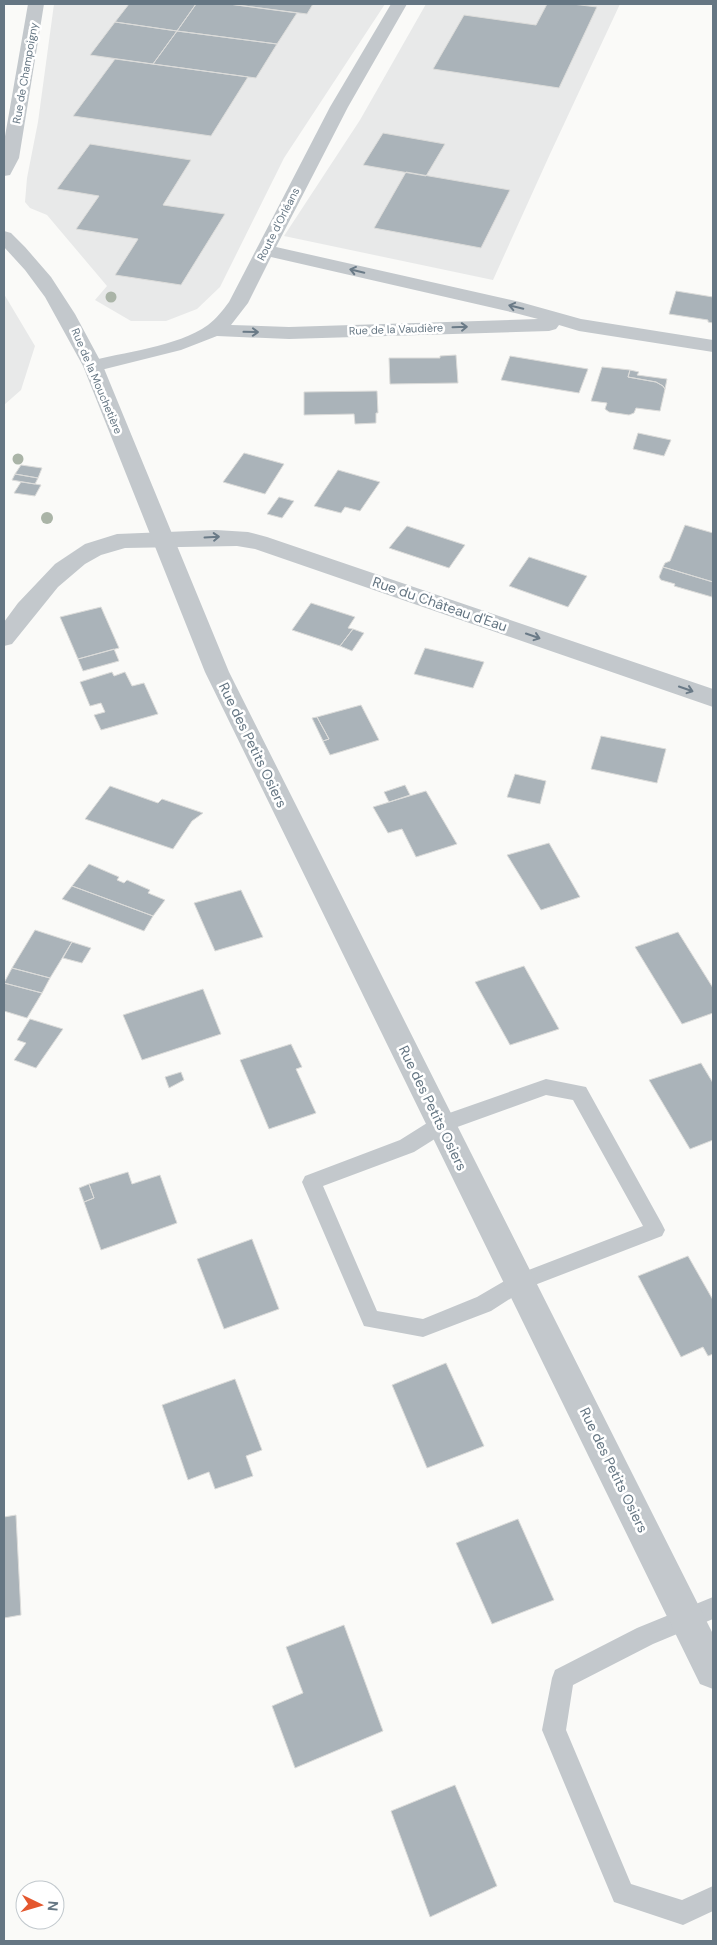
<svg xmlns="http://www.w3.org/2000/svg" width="717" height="1945" viewBox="0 0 717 1945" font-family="'DM Sans',sans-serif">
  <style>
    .built { fill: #e8e9e9 }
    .building { fill: #aab3b9; stroke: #dcdcda }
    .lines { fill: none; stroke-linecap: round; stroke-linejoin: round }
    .service { fill: #c3c8cc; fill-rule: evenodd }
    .minor { fill: #c3c8cc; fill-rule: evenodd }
    .tertiary { fill: #c3c8cc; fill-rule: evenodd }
    .tree { fill: #aab4a7 }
    .oneway { stroke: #6a7a87 }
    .labels { text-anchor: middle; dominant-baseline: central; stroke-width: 5; stroke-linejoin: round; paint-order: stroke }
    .far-street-label { font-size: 11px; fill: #657683; stroke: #fff }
    .street-label { font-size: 14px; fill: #657683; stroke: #fff }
  </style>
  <rect width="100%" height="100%" fill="#fafaf8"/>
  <path class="built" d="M 54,4 L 385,4 L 284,158 L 220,287 L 197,309 L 166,321 L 131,321 L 95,300 L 107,286 L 47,215 L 30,208 L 25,202 L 27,178 L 38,122 Z
    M 426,4 L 620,4 L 550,154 L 493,280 L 284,236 L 360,120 Z
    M 4,294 L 35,346 L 21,390 L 4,405 Z"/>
  <path class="building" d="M 129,4 L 196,4 L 177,31 L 115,22 Z
    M 196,4 L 229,4 L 297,13 L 277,44 L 177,31 Z
    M 229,4 L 313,4 L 307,14 Z
    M 547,4 L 572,4 L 597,7 L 559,88 L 433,69 L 464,15 L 536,25 Z
    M 115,22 L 177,31 L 153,64 L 90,55 Z
    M 177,31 L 277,44 L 256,78 L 153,64 Z
    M 115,59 L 182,68 L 248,77 L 211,136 L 73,116 Z
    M 383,133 L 445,144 L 426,176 L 363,165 Z
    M 90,144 L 191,160 L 163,205 L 225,214 L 181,285 L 115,275 L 138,239 L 76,229 L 99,196 L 57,189 Z
    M 406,172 L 510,190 L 481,248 L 374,228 Z
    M 676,291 L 713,297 L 713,323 L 708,322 L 708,320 L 669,314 Z
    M 456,355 L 458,383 L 390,384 L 389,358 L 440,358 L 440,356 Z
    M 510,356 L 588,369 L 579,393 L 501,380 Z
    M 602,367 L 630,370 L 628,377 L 656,382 L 663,386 L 665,389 L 660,411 L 636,408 L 634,413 L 629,415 L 609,412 L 605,409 L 607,403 L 591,401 Z
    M 630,370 L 639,372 L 637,375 L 667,379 L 665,389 L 663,386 L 656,382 L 628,377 Z
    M 377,391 L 378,413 L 376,413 L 376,423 L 355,424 L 354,414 L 304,415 L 304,392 Z
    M 638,433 L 671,440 L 664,456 L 633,449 Z
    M 244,453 L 284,464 L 265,494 L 223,482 Z
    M 21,465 L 42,468 L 38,478 L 15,474 Z
    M 338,470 L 380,482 L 360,511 L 345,507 L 341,513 L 314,506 Z
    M 15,474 L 38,478 L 35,484 L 12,480 Z
    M 21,482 L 35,484 L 41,485 L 35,496 L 14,493 Z
    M 279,497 L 294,501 L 282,518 L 267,514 Z
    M 685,525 L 713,533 L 713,582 L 663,567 L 665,563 L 670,561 Z
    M 407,526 L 465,545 L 449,568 L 389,548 Z
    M 529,557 L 587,576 L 568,607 L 509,586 Z
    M 663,567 L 713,582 L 712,597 L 674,586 L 675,584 L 661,580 L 659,577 Z
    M 311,603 L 355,617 L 348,628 L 353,629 L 340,646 L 292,630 Z
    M 101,607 L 119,648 L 78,659 L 60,617 Z
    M 353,629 L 364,633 L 352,651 L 340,646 Z
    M 425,648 L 484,662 L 473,688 L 414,674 Z
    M 114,649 L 119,661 L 83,671 L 78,659 Z
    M 112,672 L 114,676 L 125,672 L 132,686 L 144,683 L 158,714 L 101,730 L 94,715 L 105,712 L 101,703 L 90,706 L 80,682 Z
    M 361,705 L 379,740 L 330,755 L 323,741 L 329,739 L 317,717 Z
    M 317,717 L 329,739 L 323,741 L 312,718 Z
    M 601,736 L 666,749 L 657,783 L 591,769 Z
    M 515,774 L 546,781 L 540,804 L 507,797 Z
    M 405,785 L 410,795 L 389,802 L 384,792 Z
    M 110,786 L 158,803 L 162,799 L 203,813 L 192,821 L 173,849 L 85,819 Z
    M 426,791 L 457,844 L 416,857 L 402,829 L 388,833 L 373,807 Z
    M 549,843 L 580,897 L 541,910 L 507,855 Z
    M 89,864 L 119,877 L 117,880 L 124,883 L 127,880 L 150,890 L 148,893 L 165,900 L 153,916 L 72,886 Z
    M 72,886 L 153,916 L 144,931 L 62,899 Z
    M 241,890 L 263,937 L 215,951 L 194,903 Z
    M 35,930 L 72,942 L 50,978 L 12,968 Z
    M 678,932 L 713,988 L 713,1013 L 682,1024 L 635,947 Z
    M 72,942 L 91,948 L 82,963 L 63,958 Z
    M 524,966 L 559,1029 L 510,1045 L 475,982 Z
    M 12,968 L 50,978 L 42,993 L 4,983 Z
    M 4,983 L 42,993 L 27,1018 L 4,1011 Z
    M 203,989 L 221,1034 L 142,1060 L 123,1015 Z
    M 30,1019 L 63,1029 L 36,1068 L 14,1060 L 26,1043 L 17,1040 Z
    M 291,1044 L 302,1067 L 296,1069 L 316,1113 L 269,1129 L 240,1060 Z
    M 701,1063 L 713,1083 L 713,1140 L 690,1149 L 649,1080 Z
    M 181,1072 L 184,1080 L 169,1088 L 165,1077 Z
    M 128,1172 L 132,1184 L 160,1175 L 177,1223 L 101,1250 L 84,1202 L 94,1198 L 89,1184 Z
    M 89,1184 L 94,1198 L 84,1202 L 79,1188 Z
    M 252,1239 L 279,1309 L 224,1329 L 197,1259 Z
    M 688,1256 L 713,1300 L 713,1354 L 708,1356 L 703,1347 L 681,1357 L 638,1276 Z
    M 446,1363 L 484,1446 L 427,1468 L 392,1385 Z
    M 235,1379 L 262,1450 L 246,1456 L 253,1476 L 215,1489 L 209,1472 L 188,1480 L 162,1405 Z
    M 16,1515 L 21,1615 L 4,1618 L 4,1517 Z
    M 518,1519 L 554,1600 L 492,1624 L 456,1543 Z
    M 344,1625 L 383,1731 L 295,1768 L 272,1706 L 303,1693 L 286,1647 Z
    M 455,1785 L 497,1886 L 430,1917 L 391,1811 Z"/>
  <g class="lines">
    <path class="service" d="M 546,1079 L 586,1087 L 662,1224 L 665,1230 L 662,1236 L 527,1288 L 491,1311 L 423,1337 L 364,1326 L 302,1182 L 305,1176 L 400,1140 L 435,1118 ZM 546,1095 L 573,1100 L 643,1226 L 513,1276 L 477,1297 L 423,1319 L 377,1311 L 323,1186 L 414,1152 L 449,1130 Z
      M 713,1597 L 713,1619 L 653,1644 L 573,1685 L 566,1730 L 631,1884 L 682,1900 L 713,1886 L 713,1911 L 683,1925 L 614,1902 L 542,1730 L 552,1678 L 555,1670 L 637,1628 Z"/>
    <path class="minor" d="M 28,4 L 44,4 L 19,158 L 10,175 L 4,176 L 4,142 Z
      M 391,4 L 407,4 L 348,107 L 276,247 L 520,302 L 581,319 L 713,340 L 713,352 L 579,331 L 559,325 L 556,329 L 549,331 L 289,339 L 217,336 L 181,350 L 93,372 L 86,370 L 83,366 L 86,362 C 123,352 177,347 208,325 C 216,319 223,310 229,302 L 330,107 ZM 271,257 L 515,313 L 538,319 L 289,327 L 231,325 L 248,303 Z
      M 216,530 L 248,532 L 267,537 L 713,689 L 713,707 L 255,549 L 237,546 L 125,548 L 101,555 L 85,564 L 58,587 L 12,644 L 4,646 L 4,622 L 18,603 L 55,564 L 85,544 L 117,534 Z"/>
    <path class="tertiary" d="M 4,231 L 11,233 L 25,247 L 51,277 L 75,314 L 103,366 L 229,672 L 713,1634 L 713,1689 L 700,1684 L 205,672 L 83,366 L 45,297 L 25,270 L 4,247 Z"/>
  </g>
  <g class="tree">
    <circle cx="111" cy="297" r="5.5"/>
    <circle cx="18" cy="459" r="5.5"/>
    <circle cx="47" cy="518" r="6"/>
  </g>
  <defs><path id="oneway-shaft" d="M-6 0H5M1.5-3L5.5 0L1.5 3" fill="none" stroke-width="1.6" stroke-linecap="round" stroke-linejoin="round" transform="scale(1.25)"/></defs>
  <g class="oneway">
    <use href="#oneway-shaft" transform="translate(357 271) rotate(-167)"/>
    <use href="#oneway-shaft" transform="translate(516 307) rotate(-166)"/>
    <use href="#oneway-shaft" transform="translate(460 327) rotate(-2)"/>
    <use href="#oneway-shaft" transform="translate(251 332) rotate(1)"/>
    <use href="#oneway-shaft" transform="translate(212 537) rotate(-3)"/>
    <use href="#oneway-shaft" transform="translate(533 636) rotate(19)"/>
    <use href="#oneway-shaft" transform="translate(686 689) rotate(19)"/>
  </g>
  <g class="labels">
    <g class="far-street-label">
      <text transform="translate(25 73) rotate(-80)">Rue de Champoigny</text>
      <text transform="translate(278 224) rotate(-63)">Route d'Orléans</text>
      <text transform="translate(396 329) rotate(-2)">Rue de la Vaudière</text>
      <text transform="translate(97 381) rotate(67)">Rue de la Mouchetière</text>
    </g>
    <g class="street-label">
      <text transform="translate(440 604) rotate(19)">Rue du Château d'Eau</text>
      <text transform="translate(253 745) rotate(64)">Rue des Petits Osiers</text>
      <text transform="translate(433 1108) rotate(64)">Rue des Petits Osiers</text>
      <text transform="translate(614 1470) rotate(64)">Rue des Petits Osiers</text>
    </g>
  </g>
  <rect width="717" height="1945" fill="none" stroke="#657683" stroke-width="10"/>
  <g transform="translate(40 1905) rotate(95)"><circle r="24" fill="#ffffff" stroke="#c1c8cd"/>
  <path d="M0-4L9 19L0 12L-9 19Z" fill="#e4572e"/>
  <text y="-8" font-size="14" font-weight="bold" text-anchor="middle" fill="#657683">N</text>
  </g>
</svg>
